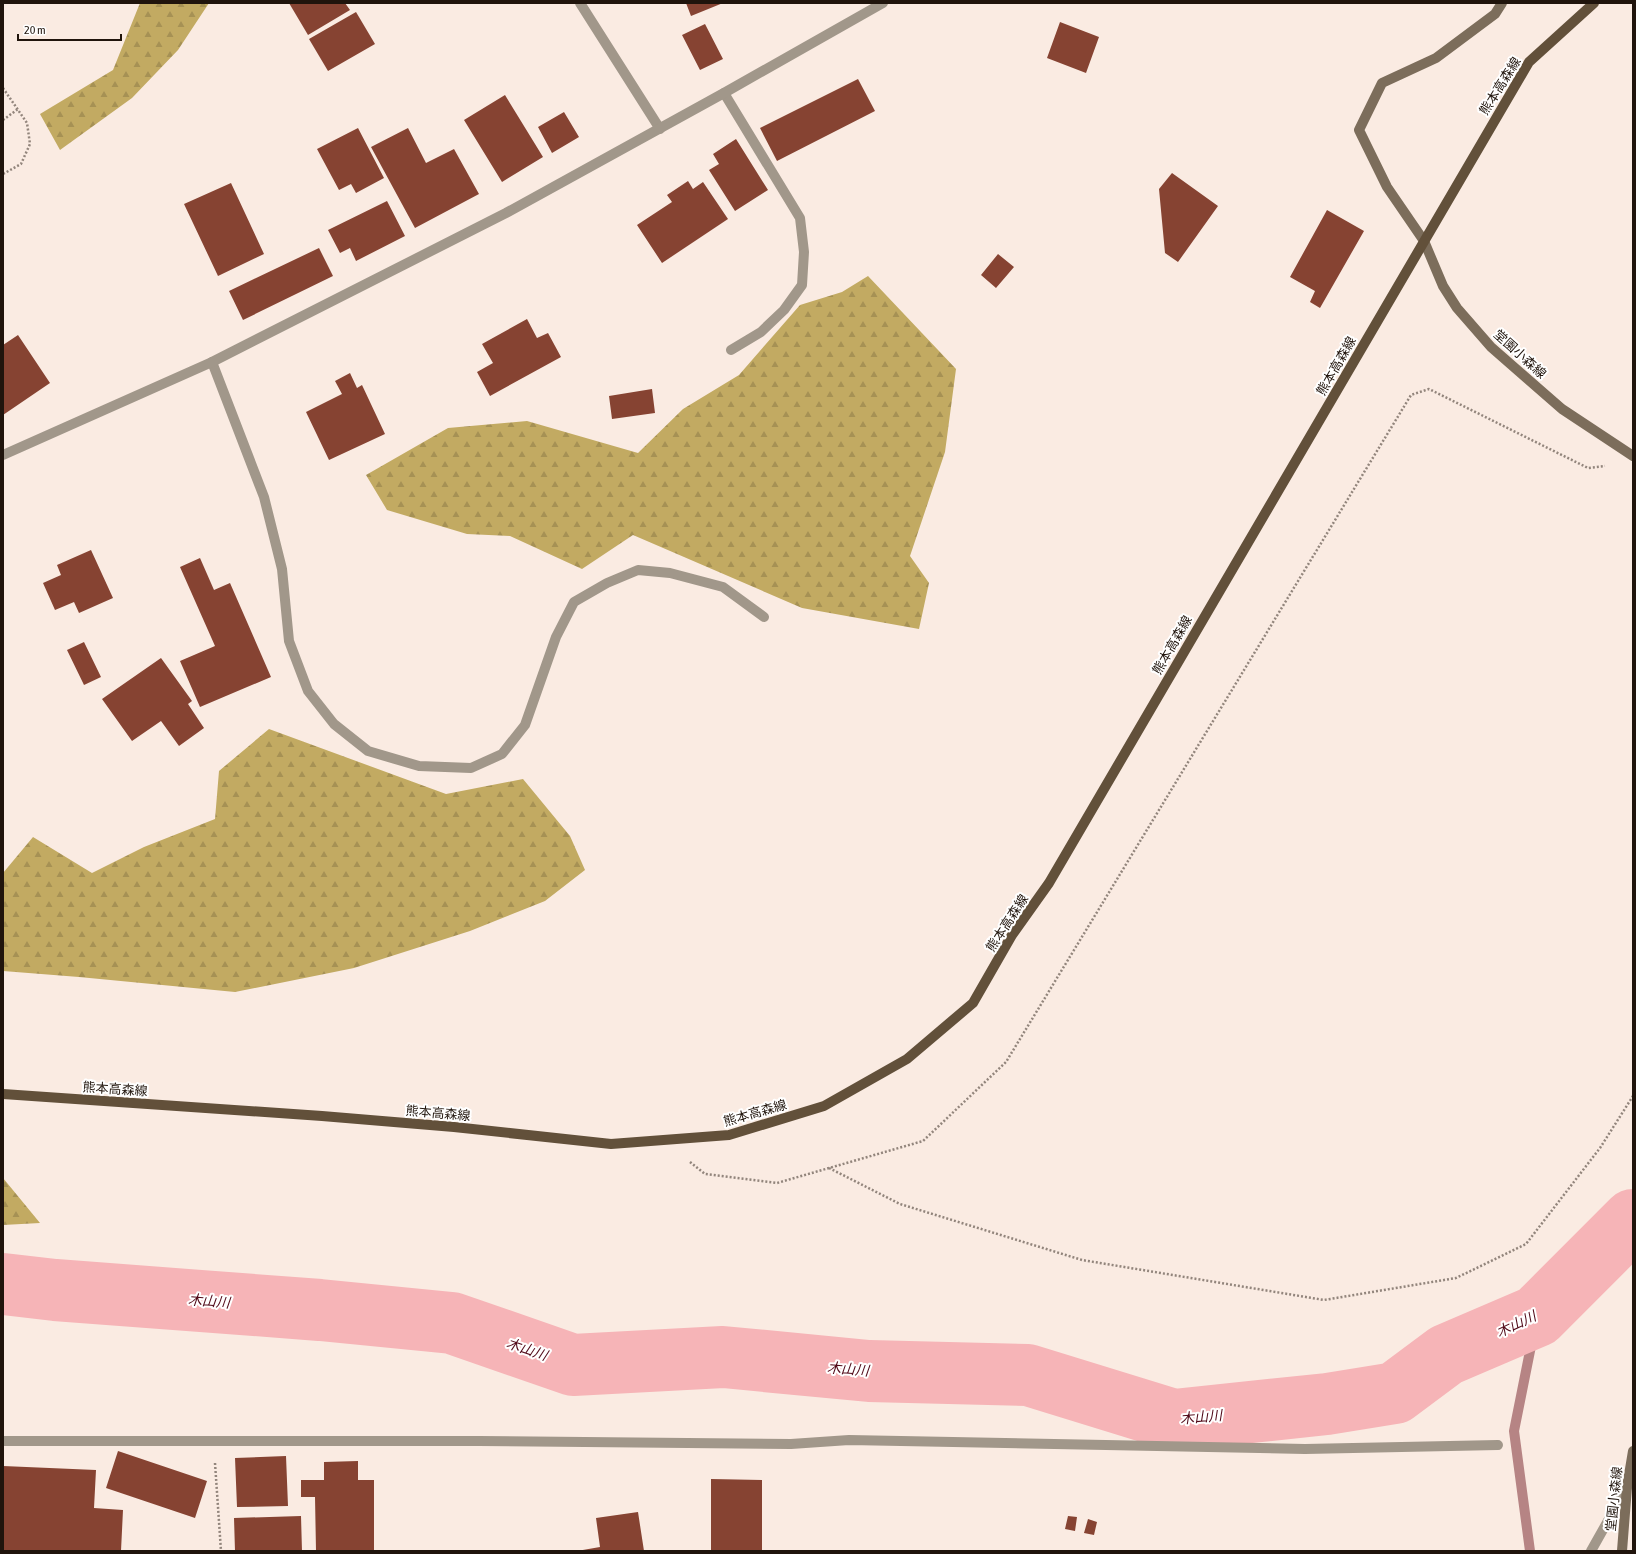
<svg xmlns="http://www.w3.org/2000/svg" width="1636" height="1554" viewBox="0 0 1636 1554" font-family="'Asap Condensed','Noto Sans JP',sans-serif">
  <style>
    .forest { fill: url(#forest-firs) }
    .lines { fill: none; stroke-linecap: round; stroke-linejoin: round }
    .stream { stroke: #b68484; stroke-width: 10 }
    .river { stroke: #f6b4b7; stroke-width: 62 }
    .building { fill: #864332 }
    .path { stroke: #92857c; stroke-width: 2.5; stroke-dasharray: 2 2; stroke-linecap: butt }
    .lane { stroke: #a1978a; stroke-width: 10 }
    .street { stroke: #a1978a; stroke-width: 10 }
    .secondary { stroke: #7c6d5b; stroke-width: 10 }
    .primary { stroke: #62503a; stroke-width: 10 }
    .labels { text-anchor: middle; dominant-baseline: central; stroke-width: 4; stroke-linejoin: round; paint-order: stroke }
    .street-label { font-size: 13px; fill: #20140c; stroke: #fff }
    .water-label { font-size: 14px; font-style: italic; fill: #500918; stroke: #fff }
  </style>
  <defs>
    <pattern id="forest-firs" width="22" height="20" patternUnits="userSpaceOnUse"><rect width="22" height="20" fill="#c2aa62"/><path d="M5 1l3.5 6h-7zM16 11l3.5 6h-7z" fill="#a69154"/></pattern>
  </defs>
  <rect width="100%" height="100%" fill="#faebe2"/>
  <path class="forest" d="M 140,3 L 209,3 L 178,50 L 132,98 L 60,150 L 40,114 L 113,70 Z
    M 868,276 L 956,369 L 945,452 L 910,556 L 929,583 L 919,629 L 802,608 L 633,535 L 582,569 L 510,536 L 467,534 L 387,510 L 366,475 L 448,428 L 527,421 L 638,453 L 683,409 L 739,375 L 800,305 L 842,292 Z
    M 269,729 L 446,794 L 523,779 L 570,836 L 585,870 L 545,901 L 470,931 L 354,968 L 235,992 L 79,977 L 3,971 L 3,873 L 33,837 L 92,873 L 144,847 L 215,819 L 219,771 Z
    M 3,1178 L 40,1223 L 3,1225 Z"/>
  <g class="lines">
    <path class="stream" d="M 1530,1551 L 1514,1431 L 1537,1316"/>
    <path class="river" d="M 3,1284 L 55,1290 L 320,1310 L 452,1323 L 573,1365 L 723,1357 L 869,1371 L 1028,1375 L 1174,1420 L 1327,1404 L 1395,1393 L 1446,1355 L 1537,1316 L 1633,1220"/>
  </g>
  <path class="building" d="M 289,3 L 345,3 L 350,10 L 308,35 Z
    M 686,3 L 723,3 L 691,16 Z
    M 356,12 L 375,44 L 328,71 L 309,39 Z
    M 1060,22 L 1099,37 L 1086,73 L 1047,58 Z
    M 705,24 L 723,59 L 700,70 L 682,35 Z
    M 858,79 L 875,111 L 777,161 L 760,128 Z
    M 505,95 L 543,157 L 502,182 L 464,120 Z
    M 564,112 L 579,137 L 552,153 L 538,127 Z
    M 358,128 L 384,178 L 356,193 L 351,184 L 339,190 L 317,149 Z
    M 408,128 L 426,163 L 454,149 L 479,194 L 415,228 L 371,147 Z
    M 736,139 L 768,190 L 735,211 L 709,170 L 719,164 L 713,154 Z
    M 1172,173 L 1218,206 L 1178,262 L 1165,253 L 1159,189 Z
    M 688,181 L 693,189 L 703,182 L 728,219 L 662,263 L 637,225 L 672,202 L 667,195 Z
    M 231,183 L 264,254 L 218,276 L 184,204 Z
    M 387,201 L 405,236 L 356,261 L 350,248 L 340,253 L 328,230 Z
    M 1327,210 L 1364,231 L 1320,308 L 1310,302 L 1315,291 L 1290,277 Z
    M 319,248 L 333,276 L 243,320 L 229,291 Z
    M 998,254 L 1014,267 L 996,288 L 981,275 Z
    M 527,319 L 537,338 L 548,333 L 561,357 L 490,396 L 477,372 L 493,363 L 482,344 Z
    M 18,335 L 50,383 L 3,415 L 3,345 Z
    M 350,373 L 357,388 L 362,385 L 385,434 L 329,460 L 306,412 L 342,394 L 335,381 Z
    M 652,389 L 655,413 L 612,419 L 609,396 Z
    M 91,550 L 113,598 L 79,613 L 74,602 L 55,610 L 43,583 L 61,575 L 57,565 Z
    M 200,558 L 214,590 L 230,583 L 271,677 L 200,707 L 180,661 L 215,646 L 180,567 Z
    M 84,642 L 101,677 L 84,685 L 67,650 Z
    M 161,658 L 192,701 L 188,704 L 204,728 L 179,746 L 161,721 L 132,741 L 102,699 Z
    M 118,1451 L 207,1481 L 195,1518 L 106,1488 Z
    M 286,1456 L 288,1506 L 237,1507 L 235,1458 Z
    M 358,1461 L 358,1480 L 374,1480 L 374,1551 L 316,1551 L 315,1497 L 301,1497 L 301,1480 L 324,1480 L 324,1462 Z
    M 3,1466 L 96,1470 L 94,1508 L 123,1510 L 121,1551 L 3,1551 Z
    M 711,1479 L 762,1480 L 762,1551 L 711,1551 Z
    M 638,1512 L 644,1551 L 577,1551 L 600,1547 L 596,1518 Z
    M 301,1516 L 302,1551 L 235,1551 L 234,1518 Z
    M 1068,1516 L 1077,1517 L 1075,1531 L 1065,1529 Z
    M 1088,1519 L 1097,1522 L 1094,1535 L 1084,1533 Z"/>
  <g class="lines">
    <path class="path" d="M 3,88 L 27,123 L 30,144 L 21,164 L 3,174
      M 3,120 L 18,109
      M 690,1162 L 705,1174 L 777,1183 L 923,1141 L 1006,1062 L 1411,395 L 1429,389 L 1588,468 L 1605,466
      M 829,1168 L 900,1204 L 1082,1260 L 1324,1300 L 1456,1278 L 1526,1244 L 1600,1148 L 1633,1096
      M 215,1463 L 221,1551"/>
    <path class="lane" d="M 580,3 L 660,129
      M 724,93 L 800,218 L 804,252 L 802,285 L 784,310 L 761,332 L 731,350
      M 212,362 L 264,497 L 282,569 L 289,641 L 308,691 L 334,724 L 368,751 L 419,766 L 471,768 L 502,754 L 525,725 L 556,637 L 574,602 L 607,583 L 638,570 L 670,573 L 723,587 L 764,617"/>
    <path class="street" d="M 3,455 L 212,362 L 506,213 L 724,93 L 883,3
      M 3,1441 L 479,1441 L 791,1444 L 849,1440 L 1305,1449 L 1498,1445
      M 1591,1551 L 1627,1487"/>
    <path class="secondary" d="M 1502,3 L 1495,14 L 1436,58 L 1382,83 L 1359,130 L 1387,187 L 1424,241 L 1443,286 L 1457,308 L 1491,347 L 1562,409 L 1633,456
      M 1622,1551 L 1627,1487 L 1633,1451"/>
    <path class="primary" d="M 3,1094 L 322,1116 L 454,1127 L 611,1144 L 729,1135 L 824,1106 L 907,1059 L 973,1003 L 1012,935 L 1049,883 L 1529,62 L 1594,3"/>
  </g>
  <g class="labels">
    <g class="street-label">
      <text transform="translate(1500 86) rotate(-58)">熊本高森線</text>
      <text transform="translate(1520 354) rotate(42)">堂園小森線</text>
      <text transform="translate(1336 366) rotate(-60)">熊本高森線</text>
      <text transform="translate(1172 645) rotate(-60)">熊本高森線</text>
      <text transform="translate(1007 923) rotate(-57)">熊本高森線</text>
      <text transform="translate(115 1089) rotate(4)">熊本高森線</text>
      <text transform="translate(438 1113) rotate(5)">熊本高森線</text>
      <text transform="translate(755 1113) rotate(-16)">熊本高森線</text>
      <text transform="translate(1614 1499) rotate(-84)">堂園小森線</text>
    </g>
    <g class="water-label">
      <text transform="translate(209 1301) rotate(5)">木山川</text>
      <text transform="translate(1516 1324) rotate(-25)">木山川</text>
      <text transform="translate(527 1349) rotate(19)">木山川</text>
      <text transform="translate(848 1369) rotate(5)">木山川</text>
      <text transform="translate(1201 1417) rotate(-5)">木山川</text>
    </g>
  </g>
  <rect width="1636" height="1554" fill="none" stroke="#20140c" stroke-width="8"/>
  <path d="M18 34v6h103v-6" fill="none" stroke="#20140c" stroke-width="2"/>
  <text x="24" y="34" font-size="12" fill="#20140c" stroke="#ffffff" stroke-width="3" paint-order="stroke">20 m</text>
</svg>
